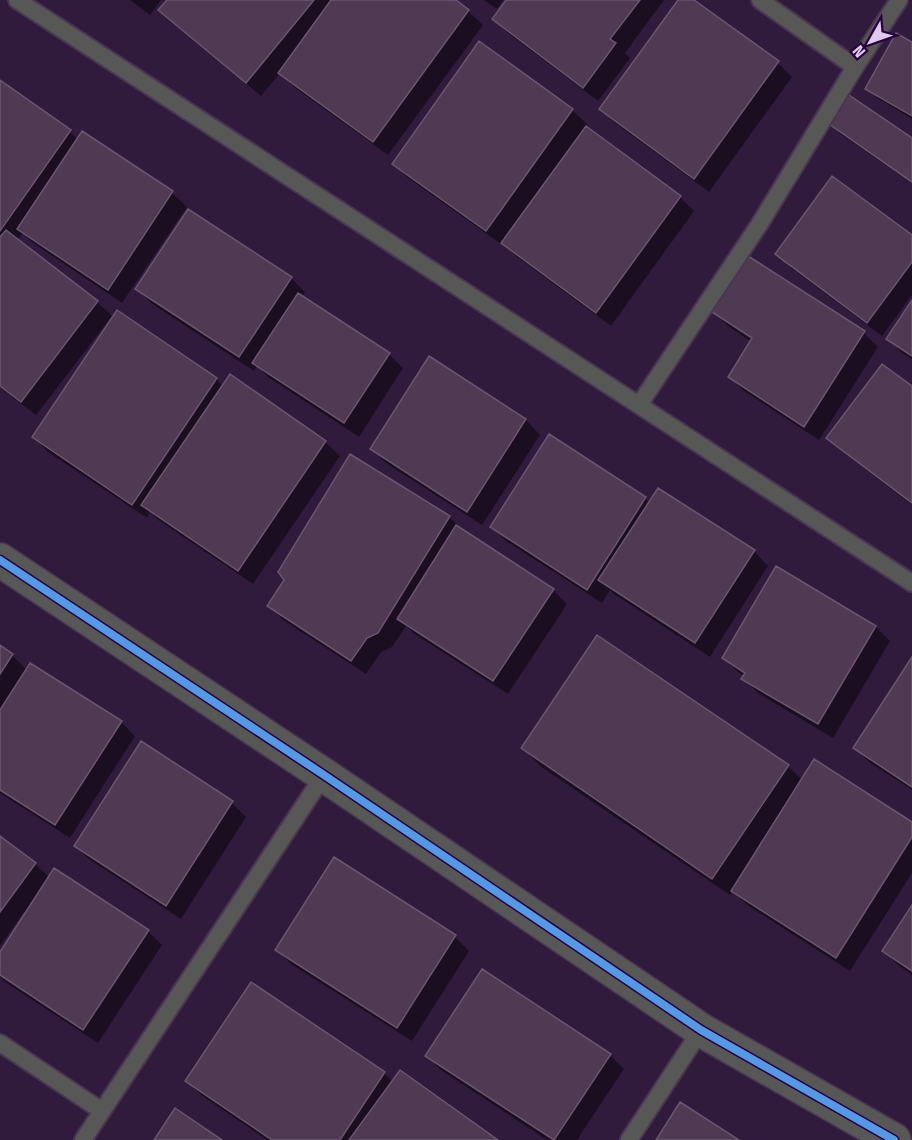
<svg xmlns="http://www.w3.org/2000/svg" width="912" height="1140" viewBox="0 0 912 1140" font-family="'Fira Sans Condensed',sans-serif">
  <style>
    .shadow { fill: #0007 }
    .building { fill: #4f3953; stroke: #6b5570; stroke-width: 1.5 }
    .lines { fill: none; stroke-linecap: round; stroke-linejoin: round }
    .service-casing { stroke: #483653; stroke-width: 20 }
    .minor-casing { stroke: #483653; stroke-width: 36 }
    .service { stroke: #575755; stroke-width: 16 }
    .minor { stroke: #575755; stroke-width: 33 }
    .cycleway-casing { stroke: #2a013f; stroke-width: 11 }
    .cycleway { stroke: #5399e6; stroke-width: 8 }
  </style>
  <rect width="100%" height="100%" fill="#311b3d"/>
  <path class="shadow" d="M 130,0 L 161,0 L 150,15 Z
    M 169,0 L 453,0 L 468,11 L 483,25 L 388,155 L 294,87 L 280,73 L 261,96 L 175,24 L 160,10 Z
    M 484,0 L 503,0 L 497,9 Z
    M 507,0 L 664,0 L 625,53 L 630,58 L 598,101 L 508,33 L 494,19 Z
    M 680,0 L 692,0 L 778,63 L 792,77 L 709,192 L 615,123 L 601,109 Z
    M 480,44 L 572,110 L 587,124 L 585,127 L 680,197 L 694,211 L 611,326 L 517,257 L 502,242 L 501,244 L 408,178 L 393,164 Z
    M 912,44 L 912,119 L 877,98 L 867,89 Z
    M 0,82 L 70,132 L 78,140 L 83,133 L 172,193 L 187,207 L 122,303 L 33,243 L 23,233 L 17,240 L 97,302 L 112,316 L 36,415 L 0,388 Z
    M 831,124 L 912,140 L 912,183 L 840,134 Z
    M 912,237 L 912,295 L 882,336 L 791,268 L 777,254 Z
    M 749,258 L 864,333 L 878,347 L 819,440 L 744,391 L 730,377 L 752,342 L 728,326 L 714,312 Z
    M 291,278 L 305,292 L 302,297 L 389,354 L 403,368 L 359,437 L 268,377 L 257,366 L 254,371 L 151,303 L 137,289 Z
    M 912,303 L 912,359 L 902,353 L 888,339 Z
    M 430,358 L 526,420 L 540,435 L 482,525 L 386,463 L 372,449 Z
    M 230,376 L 325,442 L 340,456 L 253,584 L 157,519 L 150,512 L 147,518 L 48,452 L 34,437 L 216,379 L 223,386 Z
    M 912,388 L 912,505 L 843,452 L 828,438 Z
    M 350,456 L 449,517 L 464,531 L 553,590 L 567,604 L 508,694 L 413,633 L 406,626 L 392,647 L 381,652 L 366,674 L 283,620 L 269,606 L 286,580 Z
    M 658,490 L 754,551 L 768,566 L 710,657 L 614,594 L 610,590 L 602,603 L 506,541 L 492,527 L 645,498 L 650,503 Z
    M 777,568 L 876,627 L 890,641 L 833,738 L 758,693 L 743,678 L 744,676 L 738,672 L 724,658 Z
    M 598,637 L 788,766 L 802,780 L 912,824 L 912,873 L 850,971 L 747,905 L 733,891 L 730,895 L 540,766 L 523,748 Z
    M 0,646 L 12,655 L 27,670 L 121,722 L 135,736 L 70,838 L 0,793 Z
    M 912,660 L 912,790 L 869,762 L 855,748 Z
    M 141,743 L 232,803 L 246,817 L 181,919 L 90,860 L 75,846 Z
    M 0,838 L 35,864 L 50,878 L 148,931 L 162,945 L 98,1043 L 5,982 L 0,977 L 0,954 L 26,914 L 24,912 L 0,946 Z
    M 334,860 L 455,937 L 469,951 L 412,1041 L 291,964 L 277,950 Z
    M 912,908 L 912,975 L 898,965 L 884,951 Z
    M 610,1055 L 624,1069 L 577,1140 L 547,1140 L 441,1070 L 427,1056 Z
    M 384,1073 L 393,1082 L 495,1140 L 267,1140 L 201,1095 L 187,1081 Z"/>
  <path class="building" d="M 167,0 L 314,0 L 246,83 L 158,10 Z
    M 331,0 L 456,0 L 469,10 L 373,142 L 278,73 Z
    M 506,0 L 640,0 L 610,39 L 616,43 L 583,88 L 492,19 Z
    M 678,0 L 694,0 L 779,61 L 694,179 L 599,109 Z
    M 896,33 L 912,42 L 912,116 L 865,89 Z
    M 479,41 L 573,109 L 486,231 L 392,164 Z
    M 0,80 L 71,130 L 0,231 Z
    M 849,95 L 912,138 L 912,182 L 829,124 Z
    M 586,126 L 681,196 L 596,313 L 501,243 Z
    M 82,131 L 173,191 L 108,290 L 17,229 Z
    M 832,176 L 912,235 L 912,262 L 867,323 L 775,254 Z
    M 188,209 L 292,277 L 239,357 L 135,289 Z
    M 6,230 L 98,301 L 21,402 L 0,386 L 0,237 Z
    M 748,256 L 865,331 L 804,427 L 728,377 L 752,338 L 712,312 Z
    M 298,293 L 390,353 L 344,423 L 252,363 Z
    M 912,300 L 912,356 L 886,339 Z
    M 117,310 L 217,378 L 132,505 L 32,437 Z
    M 429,356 L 526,419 L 467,512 L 370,449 Z
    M 882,364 L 912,386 L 912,503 L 826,438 Z
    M 230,374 L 326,441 L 238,571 L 141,505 Z
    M 549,434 L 646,497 L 587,590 L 490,527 Z
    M 350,454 L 450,516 L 378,633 L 367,638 L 351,661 L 267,606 L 284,580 L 278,572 Z
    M 658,488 L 755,550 L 695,643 L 598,580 Z
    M 456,525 L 554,589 L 493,681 L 397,619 Z
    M 776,566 L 876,626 L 818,724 L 741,679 L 745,673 L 722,658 Z
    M 597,635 L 789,765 L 712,879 L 521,748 Z
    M 0,645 L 13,654 L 0,674 Z
    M 912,657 L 912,787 L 853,748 Z
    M 30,663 L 122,721 L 55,825 L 0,790 L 0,710 Z
    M 141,741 L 233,801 L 166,906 L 74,846 Z
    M 814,759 L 912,822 L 912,837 L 836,958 L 731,891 Z
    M 0,836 L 36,863 L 0,912 Z
    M 334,857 L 456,935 L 397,1028 L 275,950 Z
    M 54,868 L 149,930 L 83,1030 L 0,975 L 0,952 Z
    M 912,905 L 912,971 L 882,951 Z
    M 482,969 L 611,1054 L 554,1140 L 425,1056 Z
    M 251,982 L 385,1072 L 340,1140 L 272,1140 L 185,1081 Z
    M 400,1070 L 498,1140 L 349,1140 Z
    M 680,1102 L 739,1140 L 656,1140 Z
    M 175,1108 L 222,1140 L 154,1140 Z"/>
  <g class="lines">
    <defs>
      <path id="service" d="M 17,0 L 912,583
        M 760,0 L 855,67
        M 639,405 L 759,225 L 855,67 L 899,0
        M 0,1043 L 102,1111
        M 83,1140 L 324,775
        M 629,1140 L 701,1030"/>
      <path id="minor" d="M 0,560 L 324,775 L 701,1030 L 894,1140"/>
    </defs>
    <use href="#service" class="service-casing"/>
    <use href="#minor" class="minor-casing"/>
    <use href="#service" class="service"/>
    <use href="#minor" class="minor"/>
    <defs>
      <path id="cycleway" d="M 0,560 L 324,775 L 701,1030 L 894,1140"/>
    </defs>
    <use href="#cycleway" class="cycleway-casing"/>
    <use href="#cycleway" class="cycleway"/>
  </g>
  <g transform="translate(870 42) rotate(230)" stroke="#2a013f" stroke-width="4.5" paint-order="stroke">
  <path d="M0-4.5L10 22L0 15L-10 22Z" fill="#decaee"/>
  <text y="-9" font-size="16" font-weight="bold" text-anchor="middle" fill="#decaee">N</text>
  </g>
</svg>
